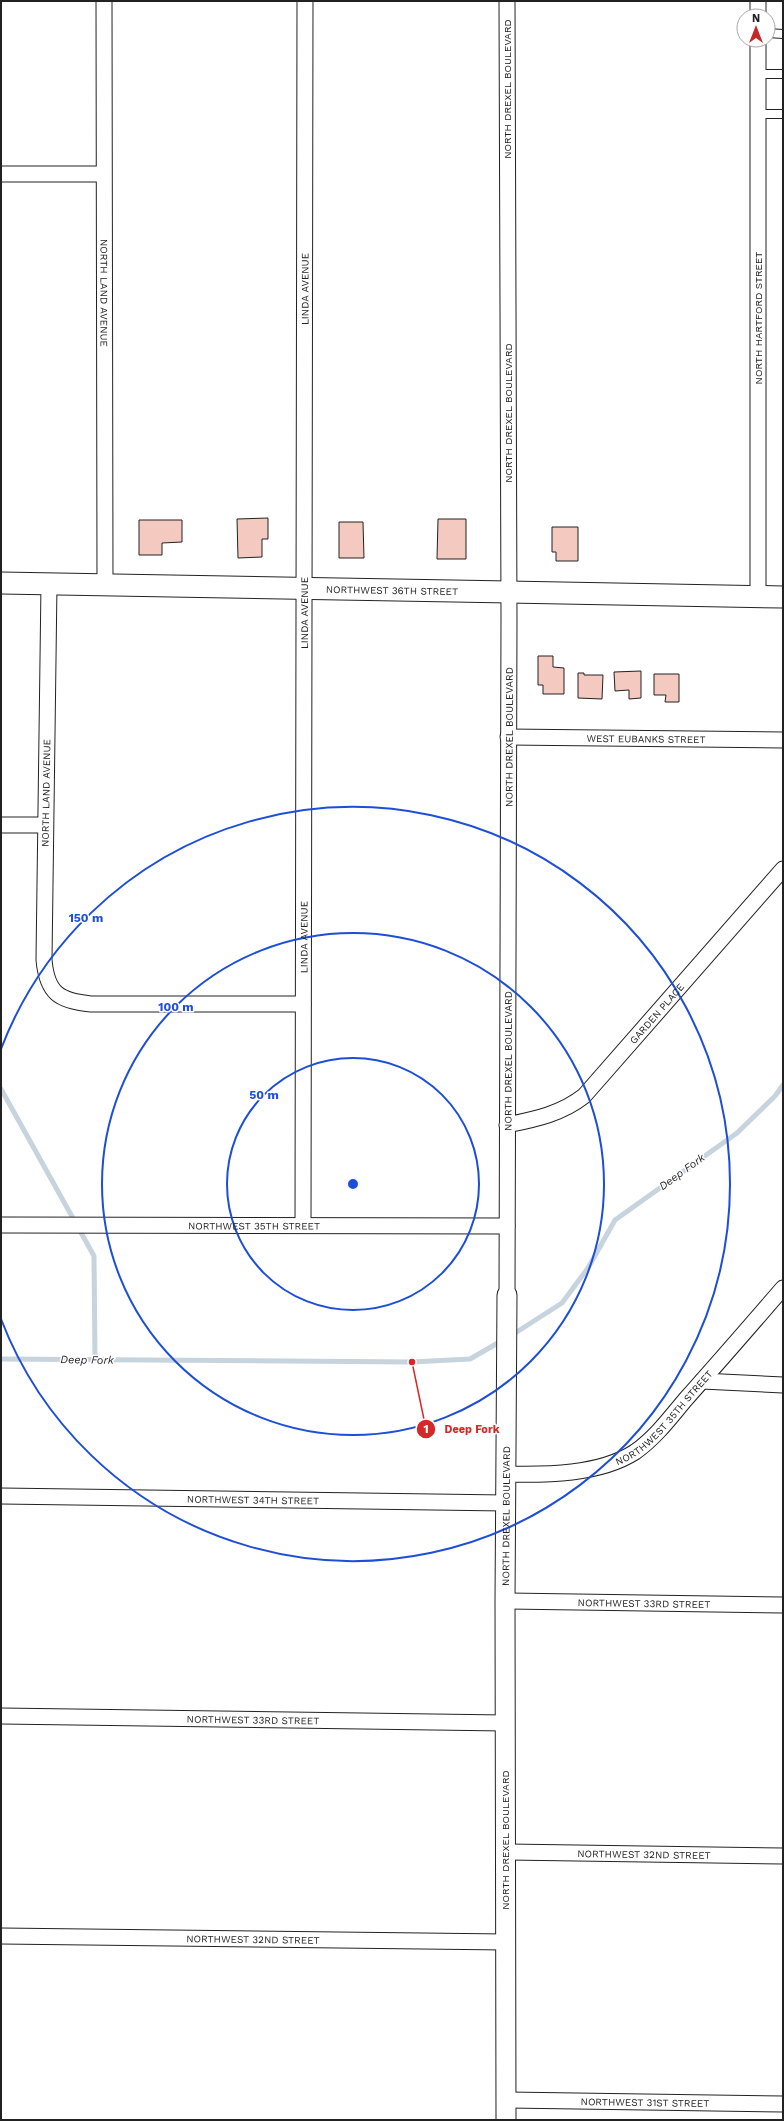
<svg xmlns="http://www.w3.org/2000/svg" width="784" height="2121" viewBox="0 0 784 2121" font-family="'Work Sans',sans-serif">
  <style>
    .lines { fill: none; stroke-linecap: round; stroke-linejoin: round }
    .stream { stroke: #c7d3dd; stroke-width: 5 }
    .building { fill: #f3c9c0; stroke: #222 }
    .service-casing { stroke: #222; stroke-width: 10 }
    .minor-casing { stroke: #222; stroke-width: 17 }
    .tertiary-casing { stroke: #222; stroke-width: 21 }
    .secondary-casing { stroke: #222; stroke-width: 23 }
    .service { stroke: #fff; stroke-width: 8 }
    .minor { stroke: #fff; stroke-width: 15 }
    .tertiary { stroke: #fff; stroke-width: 19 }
    .secondary { stroke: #fff; stroke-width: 21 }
    .ring { fill: none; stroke: #1d4ed8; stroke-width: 2 }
    .labels { text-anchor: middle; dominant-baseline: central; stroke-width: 3; stroke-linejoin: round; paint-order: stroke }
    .street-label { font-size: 10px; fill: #222; stroke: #fff }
    .water-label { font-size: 11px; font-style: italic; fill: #222; stroke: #fff }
    .centre { fill: #1d4ed8; stroke: #fff; stroke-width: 2 }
    .ring-label { font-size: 12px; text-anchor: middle; font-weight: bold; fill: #1d4ed8; stroke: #fff; stroke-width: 3; stroke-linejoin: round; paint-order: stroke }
    .leader { fill: none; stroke: #d62828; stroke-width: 1.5 }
    .callout-dot { fill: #d62828; stroke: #fff; stroke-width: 1.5 }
    .mark-label { font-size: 12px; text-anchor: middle; font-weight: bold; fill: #fff }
    .callout-label { font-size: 11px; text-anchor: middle; font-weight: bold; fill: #d62828; stroke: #fff; stroke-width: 3; stroke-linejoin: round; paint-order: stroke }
  </style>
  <rect width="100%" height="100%" fill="#fff"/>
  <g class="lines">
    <path class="stream" d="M 1,1089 L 94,1256 L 95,1360
      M 512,1335 L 562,1303 L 588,1268 L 615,1220 L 737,1133 L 775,1096 L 783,1085
      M 1,1359 L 412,1362 L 470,1359 L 503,1340"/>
  </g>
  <path class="building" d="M 268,518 L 268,539 L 262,539 L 262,557 L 238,558 L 237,519 Z
    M 438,519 L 466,519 L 466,559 L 437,559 Z
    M 139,520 L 182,520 L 182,542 L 162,543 L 162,555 L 139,555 Z
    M 339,522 L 363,522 L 364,558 L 339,558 Z
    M 552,527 L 578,527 L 578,561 L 556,561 L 556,552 L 552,552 Z
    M 538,656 L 553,656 L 553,667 L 564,668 L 564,694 L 543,694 L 543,685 L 538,685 Z
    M 641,671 L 641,698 L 629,699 L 629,690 L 615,691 L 614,672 Z
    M 578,673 L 584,673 L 584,675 L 603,675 L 602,699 L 578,698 Z
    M 654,674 L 679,674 L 679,702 L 665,702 L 666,695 L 654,695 Z"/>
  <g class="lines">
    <defs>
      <path id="service" d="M 768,33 L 783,34
        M 758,74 L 783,74
        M 758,114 L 783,114"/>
      <g id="minor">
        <path id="s1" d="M 104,1 L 105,585"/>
        <path d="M 758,1 L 758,16"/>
        <path d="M 1,174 L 103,174"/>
        <path d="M 49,584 L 44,960 C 47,993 59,1001 91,1004 L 303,1004"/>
        <path d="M 758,597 L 758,40"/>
        <path id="s2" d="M 508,737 L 783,740"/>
        <path d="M 1,825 L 45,825"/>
        <path id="s3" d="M 507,1125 C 536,1119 561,1114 584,1096 L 783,869"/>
        <path id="s4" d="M 1,1225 L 507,1226"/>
        <path id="s5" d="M 303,1225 L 305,1"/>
        <path id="s6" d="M 507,1295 L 509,618 L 507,1"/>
        <path d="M 702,1381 L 783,1385"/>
        <path id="s7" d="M 505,1474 C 546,1475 599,1475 635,1452 C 655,1438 670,1418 685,1400 C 718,1363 751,1325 783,1288"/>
        <path id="s8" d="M 1,1496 L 505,1503"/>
        <path id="s9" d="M 505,1601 L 783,1605"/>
        <path id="s10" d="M 1,1716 L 505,1723"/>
        <path id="s11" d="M 506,1852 L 783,1856"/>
        <path id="s12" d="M 1,1936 L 506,1942"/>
        <path id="s13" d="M 506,2100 L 783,2104"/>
      </g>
      <g id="tertiary">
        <path id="s14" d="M 506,2120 L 505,1601 L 507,1295"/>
      </g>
      <g id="secondary">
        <path id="s15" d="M 1,583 L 783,597"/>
      </g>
    </defs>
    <use href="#service" class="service-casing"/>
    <use href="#minor" class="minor-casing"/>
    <use href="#tertiary" class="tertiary-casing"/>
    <use href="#secondary" class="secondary-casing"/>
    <use href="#service" class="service"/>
    <use href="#minor" class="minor"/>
    <use href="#tertiary" class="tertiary"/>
    <use href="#secondary" class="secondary"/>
  </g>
  <g class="ring">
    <circle cx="353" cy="1184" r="126"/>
    <circle cx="353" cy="1184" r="251"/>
    <path d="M1 1049A377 377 0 1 1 1 1319"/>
  </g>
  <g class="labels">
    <g class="street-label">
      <text transform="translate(507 89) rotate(-90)">NORTH DREXEL BOULEVARD</text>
      <text stroke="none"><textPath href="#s5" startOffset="936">LINDA AVENUE</textPath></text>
      <text stroke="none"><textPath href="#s1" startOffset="292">NORTH LAND AVENUE</textPath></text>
      <text transform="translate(758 318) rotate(-90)">NORTH HARTFORD STREET</text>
      <text transform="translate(508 413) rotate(-90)">NORTH DREXEL BOULEVARD</text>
      <text stroke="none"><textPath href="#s15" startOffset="391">NORTHWEST 36TH STREET</textPath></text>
      <text stroke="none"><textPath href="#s5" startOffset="612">LINDA AVENUE</textPath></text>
      <text stroke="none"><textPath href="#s6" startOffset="558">NORTH DREXEL BOULEVARD</textPath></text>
      <text stroke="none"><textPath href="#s2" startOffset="138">WEST EUBANKS STREET</textPath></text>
      <text transform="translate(46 793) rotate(-89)">NORTH LAND AVENUE</text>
      <text stroke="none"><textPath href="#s5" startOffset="288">LINDA AVENUE</textPath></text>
      <text stroke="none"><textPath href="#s3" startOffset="193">GARDEN PLACE</textPath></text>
      <text stroke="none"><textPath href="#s6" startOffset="234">NORTH DREXEL BOULEVARD</textPath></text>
      <text stroke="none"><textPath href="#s4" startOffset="253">NORTHWEST 35TH STREET</textPath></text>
      <text stroke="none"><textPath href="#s7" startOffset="178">NORTHWEST 35TH STREET</textPath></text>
      <text stroke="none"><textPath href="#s8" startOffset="252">NORTHWEST 34TH STREET</textPath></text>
      <text stroke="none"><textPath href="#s14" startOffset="604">NORTH DREXEL BOULEVARD</textPath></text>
      <text stroke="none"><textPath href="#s9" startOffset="139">NORTHWEST 33RD STREET</textPath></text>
      <text stroke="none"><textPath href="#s10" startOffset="252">NORTHWEST 33RD STREET</textPath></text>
      <text transform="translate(505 1840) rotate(-90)">NORTH DREXEL BOULEVARD</text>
      <text stroke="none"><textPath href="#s11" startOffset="138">NORTHWEST 32ND STREET</textPath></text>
      <text stroke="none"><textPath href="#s12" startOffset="252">NORTHWEST 32ND STREET</textPath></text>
      <text stroke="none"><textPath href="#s13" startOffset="139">NORTHWEST 31ST STREET</textPath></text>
    </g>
    <g class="water-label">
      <text transform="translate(682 1172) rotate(-36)">Deep Fork</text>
      <text transform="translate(87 1360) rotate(1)">Deep Fork</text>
    </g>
  </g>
  <circle cx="353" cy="1184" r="6" class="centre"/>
  <g class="ring-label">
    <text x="86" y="922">150 m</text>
    <text x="176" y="1011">100 m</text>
    <text x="264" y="1099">50 m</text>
  </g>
  <path class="leader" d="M412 1362L426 1429"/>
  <g class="callout-dot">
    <circle cx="412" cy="1362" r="4"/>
    <circle cx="426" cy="1429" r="10"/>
  </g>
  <g class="mark-label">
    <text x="426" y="1433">1</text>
  </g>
  <g class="callout-label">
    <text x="472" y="1433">Deep Fork</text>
  </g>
  <rect width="784" height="2121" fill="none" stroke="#222222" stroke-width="4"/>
  <g transform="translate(756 28)"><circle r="19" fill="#ffffff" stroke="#a7a7a7"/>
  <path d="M0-3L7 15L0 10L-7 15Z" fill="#c62828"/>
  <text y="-6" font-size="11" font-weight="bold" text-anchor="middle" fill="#222222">N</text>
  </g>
</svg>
